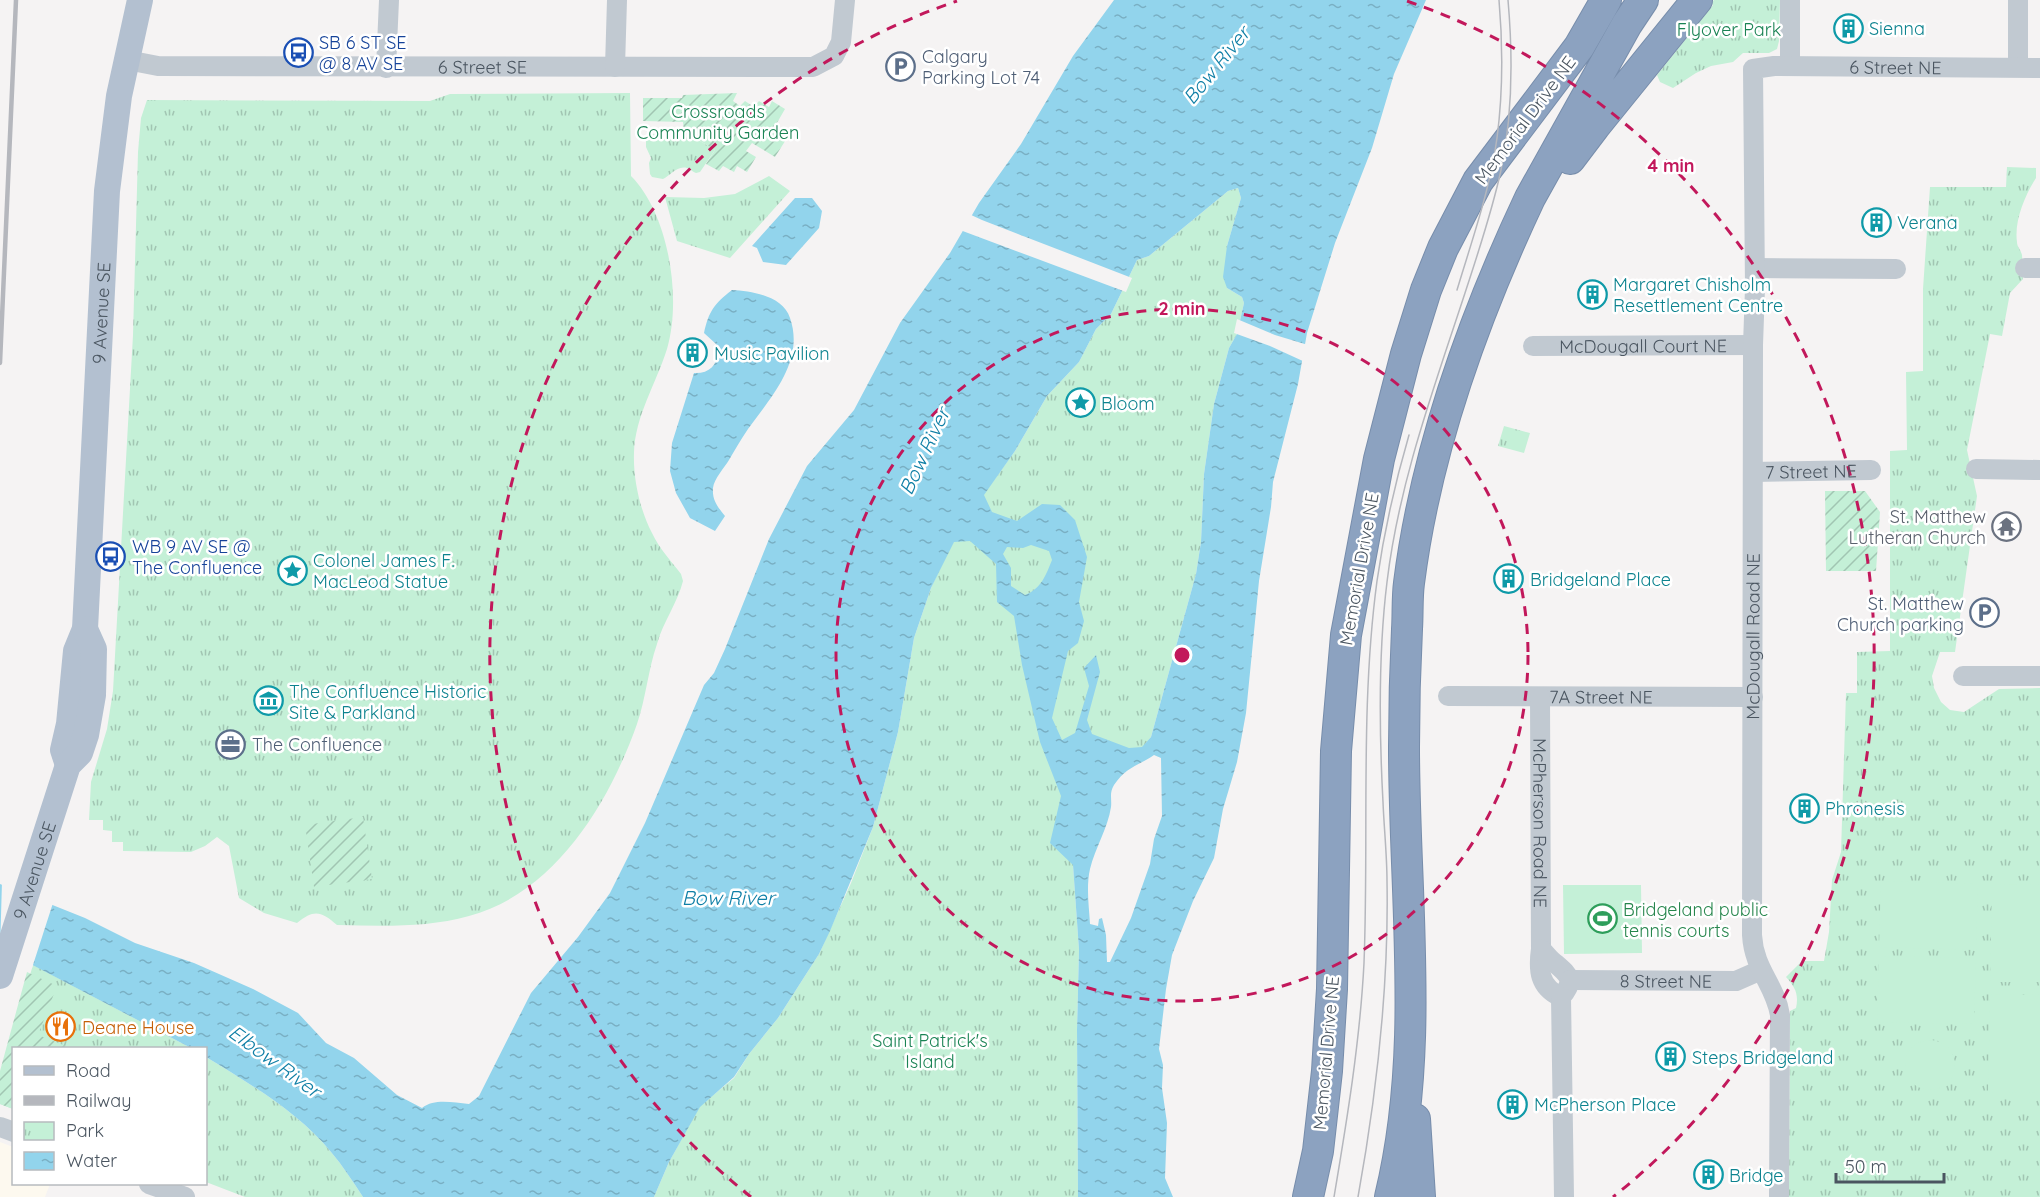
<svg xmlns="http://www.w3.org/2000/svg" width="2040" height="1197" viewBox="0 0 2040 1197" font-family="Quicksand,sans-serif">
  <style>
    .commercial { fill: #fdf9ef }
    .park { fill: url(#park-tufts) }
    .garden { fill: url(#garden-furrows) }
    .pitch { fill: #c4f0d7 }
    .water { fill: url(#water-ripples); fill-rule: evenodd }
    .pier { fill: #f5f3f3 }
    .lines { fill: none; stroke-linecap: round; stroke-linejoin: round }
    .highway-casing { stroke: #778dab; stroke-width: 32 }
    .minor { stroke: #c1c9d1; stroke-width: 20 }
    .major { stroke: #b3c0d0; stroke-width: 26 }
    .highway { stroke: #8ca2c0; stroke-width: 30 }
    .tram { stroke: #b5b7bd; stroke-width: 1.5 }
    .rail { stroke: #b5b7bd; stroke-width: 4.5 }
    .ring { fill: none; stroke: #c2185b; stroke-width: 3; stroke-dasharray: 10 8 }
    .labels { text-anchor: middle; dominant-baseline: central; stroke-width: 5; stroke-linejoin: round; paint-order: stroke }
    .culture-label { font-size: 18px; fill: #0d838f; stroke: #fff; text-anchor: start }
    .park-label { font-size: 18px; fill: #1a8354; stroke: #fff }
    .transit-label { font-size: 18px; fill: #164399; stroke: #fff; text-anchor: start }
    .service-label { font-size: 18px; fill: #4e5e75; stroke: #fff; text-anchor: start }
    .street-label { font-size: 18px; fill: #4a5560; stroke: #fff }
    .worship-label { font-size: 18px; fill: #5b616d; stroke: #fff; text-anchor: end }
    .leisure-label { font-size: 18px; fill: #27864d; stroke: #fff; text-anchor: start }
    .food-label { font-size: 18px; fill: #c56008; stroke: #fff; text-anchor: start }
    .water-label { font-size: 20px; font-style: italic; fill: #0f7fa6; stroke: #fff }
    .centre { fill: #c2185b; stroke: #fff; stroke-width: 3 }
    .ring-label { font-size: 18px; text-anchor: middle; font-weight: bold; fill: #c2185b; stroke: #fff; stroke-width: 5; stroke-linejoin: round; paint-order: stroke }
  </style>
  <defs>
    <pattern id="park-tufts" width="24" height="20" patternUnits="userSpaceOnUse" patternTransform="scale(1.5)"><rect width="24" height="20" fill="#c4f0d7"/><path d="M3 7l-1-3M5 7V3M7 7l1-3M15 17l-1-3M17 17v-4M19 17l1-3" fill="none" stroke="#a1c5b2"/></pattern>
    <pattern id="garden-furrows" width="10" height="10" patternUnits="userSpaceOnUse" patternTransform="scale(1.5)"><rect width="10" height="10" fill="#c4f0d7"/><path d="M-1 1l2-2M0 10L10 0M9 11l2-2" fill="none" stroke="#a1c5b2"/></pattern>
    <pattern id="water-ripples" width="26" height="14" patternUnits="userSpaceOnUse" patternTransform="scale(1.5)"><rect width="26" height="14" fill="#92d4ec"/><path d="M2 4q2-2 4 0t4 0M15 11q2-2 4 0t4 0" fill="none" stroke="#79afc3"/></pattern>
  </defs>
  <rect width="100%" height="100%" fill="#f5f3f3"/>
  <path class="commercial" d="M 0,1142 L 13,1147 L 14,1184 L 50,1184 L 45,1197 L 0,1197 Z"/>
  <path class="park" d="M 1714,0 L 1780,0 L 1779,41 L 1777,49 L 1769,53 L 1743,53 L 1733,62 L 1711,66 L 1696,73 L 1673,88 L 1660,82 L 1657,75 L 1713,5 L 1711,3 Z
    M 630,93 L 631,176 C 669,214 682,299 667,349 C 656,384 635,416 634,453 C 633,479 640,510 652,533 C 659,548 671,561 681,574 L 683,581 C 678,602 663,622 657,644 C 648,670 646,698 637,724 C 609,803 555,893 469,916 C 426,928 382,926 337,925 C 321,911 314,909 297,923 L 264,913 L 239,898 L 229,846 L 217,837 L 205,846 L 191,852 L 123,851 L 123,842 L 112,842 L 112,831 L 103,830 L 103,820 L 89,820 L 91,782 L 107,729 L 113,691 L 133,335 L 138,152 L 141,118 L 147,100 L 430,101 L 450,94 Z
    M 653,134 C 658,135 661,138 666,139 C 673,140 678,139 684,139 L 685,141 L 700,141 L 715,150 L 700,172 L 696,173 C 693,172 690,169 687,168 C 677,165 670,176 663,179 L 652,177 L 650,174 L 649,163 L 651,158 L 646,147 L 646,138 Z
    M 2007,167 L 2036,168 L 2036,178 C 2025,195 2014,221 2017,242 C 2017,247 2021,250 2022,255 C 2023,263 2022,272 2023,279 L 2010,293 L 2002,336 L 1990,334 L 1967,450 L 1977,496 L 1955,652 L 1940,652 L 1932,676 L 1934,688 L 1941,702 L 1950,710 L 1964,712 L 1999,689 L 2040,688 L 2040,1197 L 1789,1197 L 1790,1011 L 1796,1008 C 1799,994 1795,987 1786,977 L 1802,961 L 1824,961 L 1829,932 L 1832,880 L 1841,852 L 1846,693 L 1857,693 L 1857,652 L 1890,651 L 1890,451 L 1907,450 L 1906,372 L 1923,371 L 1923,289 L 1930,187 L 2006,187 Z
    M 769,176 L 790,191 L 730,258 L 677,241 L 665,197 L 704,198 L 735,194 Z
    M 1238,188 L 1241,198 L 1227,246 L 1227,288 L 1242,297 L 1244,303 L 1237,334 L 1229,348 L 1214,404 L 1204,474 L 1201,542 L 1196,574 L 1151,737 L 1093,809 L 1073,865 L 1079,950 L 1077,1030 L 1078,1197 L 654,1197 L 669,1162 L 700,1106 L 734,1078 L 749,1054 L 778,1018 L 819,954 L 851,883 L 873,827 L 898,732 L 914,638 L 931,588 L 949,549 L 984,494 L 1015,451 L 1047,396 L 1079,362 L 1096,329 L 1111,314 L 1137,260 L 1149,256 L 1228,191 Z
    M 1504,426 L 1530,433 L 1524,453 L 1498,446 Z
    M 33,965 L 191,1048 L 14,1048 L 13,1109 L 0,1104 L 0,1074 Z
    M 206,1057 C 250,1084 297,1111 331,1152 C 343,1166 353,1182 363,1197 L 245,1197 L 206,1182 Z"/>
  <path class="garden" d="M 737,93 L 733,101 L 740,106 L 745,101 L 754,107 L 759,101 L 769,107 L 772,101 L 785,109 L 774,128 L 787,138 L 775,157 L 752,143 L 746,151 L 756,157 L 747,172 L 737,166 L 734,172 L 723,166 L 719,171 L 706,164 L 715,150 L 700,141 L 685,141 L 683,122 L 643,121 L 643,98 L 682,98 L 683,95 Z
    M 1825,491 L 1865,491 L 1880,512 L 1876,571 L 1826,571 Z
    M 363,817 L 372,879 L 314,887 L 305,825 Z
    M 27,972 L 57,986 L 38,1035 L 71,1048 L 14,1048 L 13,1109 L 0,1104 L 0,1071 Z"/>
  <path class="pitch" d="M 1881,881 L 1978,884 L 1976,950 L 1879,947 Z
    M 1992,884 L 2040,885 L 2040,982 L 1990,982 Z
    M 1563,885 L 1641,885 L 1642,953 L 1564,954 Z
    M 1879,956 L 1976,958 L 1974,1024 L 1877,1022 Z
    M 1990,994 L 2040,995 L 2040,1093 L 1988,1092 Z
    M1905 1065a25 25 0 1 1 50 0a25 25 0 1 1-50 0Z"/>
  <path class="water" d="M 1114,0 L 1426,0 L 1394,74 L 1372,148 L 1335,243 L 1307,333 L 1298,384 L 1273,482 L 1271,507 L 1259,581 L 1246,713 L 1237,762 L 1223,809 L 1214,858 L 1193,901 L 1172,955 L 1166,989 L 1159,1049 L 1163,1065 L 1162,1088 L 1167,1123 L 1165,1178 L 1173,1197 L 1078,1197 L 1077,1030 L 1079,950 L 1073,865 L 1050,843 L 1061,796 L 1040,742 L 1022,665 L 1014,616 L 997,602 L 996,564 L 970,541 L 954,542 L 931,588 L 914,638 L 898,732 L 873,827 L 830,931 L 819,954 L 778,1018 L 749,1054 L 734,1077 L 700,1107 L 669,1162 L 654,1197 L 363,1197 C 353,1182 343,1166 331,1152 C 297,1111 250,1084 206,1057 L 206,1048 L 191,1048 L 0,948 L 0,884 L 85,918 L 135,943 L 194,963 L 253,989 L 298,1013 L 326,1043 L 354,1058 L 397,1095 L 422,1108 C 435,1098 453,1103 469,1104 L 479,1096 L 531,993 L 578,937 L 610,893 L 645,823 L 704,685 L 714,673 L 725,649 L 769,539 L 807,466 L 854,410 L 900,323 L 950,253 L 979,203 L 1021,144 L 1073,56 ZM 1238,188 L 1241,198 L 1227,246 L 1223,277 L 1227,288 L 1242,297 L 1244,303 L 1237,334 L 1229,348 L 1214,404 L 1204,474 L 1201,542 L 1196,574 L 1151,737 L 1142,747 L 1129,748 L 1092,734 L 1087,720 L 1100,672 L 1096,655 L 1084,668 L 1089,686 L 1075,733 L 1062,740 L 1052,718 L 1068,651 L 1078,643 L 1084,621 L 1079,602 L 1087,557 L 1075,520 L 1060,505 L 1042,504 L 1017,521 L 992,512 L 984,495 L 1015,451 L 1047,396 L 1079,362 L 1096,329 L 1111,314 L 1137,260 L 1149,256 L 1228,191 ZM 1031,545 L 1049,551 L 1052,560 C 1046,575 1041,589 1025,595 L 1011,586 L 1011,568 L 1003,554 L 1007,547 L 1023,548 ZM 1154,755 L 1161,758 L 1162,816 L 1154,839 L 1150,864 L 1131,918 L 1110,962 L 1107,962 L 1106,935 L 1102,918 L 1099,919 L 1098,926 L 1090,924 C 1089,906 1086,887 1090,869 C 1095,848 1108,828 1111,807 C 1112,799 1109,793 1114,785 C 1126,767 1138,766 1154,755 Z
    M 795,198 L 812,198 L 822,211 L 819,228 L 786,265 L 763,262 L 757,248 L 752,246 Z
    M 732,290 C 752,291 783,296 790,318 C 805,361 771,397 748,429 C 741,439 735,450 729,460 C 724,468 714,479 713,488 C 712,501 718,507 725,516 L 715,531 L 690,518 L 676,493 L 670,471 L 672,443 L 694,373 C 712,374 721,361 716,344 L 704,333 C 709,311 714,304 732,290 Z"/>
  <path class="pier" d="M 969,214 L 982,220 L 1132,278 L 1126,292 L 960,230 Z
    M 1237,319 L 1275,335 L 1308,345 L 1305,362 L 1270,346 L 1234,333 Z
    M 2,881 L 53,903 L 32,968 L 0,951 Z"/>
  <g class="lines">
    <defs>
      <path id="highway" d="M 1570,159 L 1595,126 L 1697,0
        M 1415,1119 L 1420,1197
        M 1308,1197 L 1318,1151 L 1327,1071 L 1332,989 L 1336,751 L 1346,635 L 1379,459 L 1406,354 L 1426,290 L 1443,248 L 1478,181 L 1579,47 L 1606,0
        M 1390,1197 C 1426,1049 1404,897 1404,747 C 1404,708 1405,668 1407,629 C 1408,614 1407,598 1409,583 C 1426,449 1473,319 1530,198 L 1627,24 L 1643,0"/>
    </defs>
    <use href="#highway" class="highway-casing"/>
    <g class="minor">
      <path d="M 2018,0 L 2018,67"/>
      <path id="s1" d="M 127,60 L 158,66 L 813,67 L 834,56 L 841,42 L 845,0"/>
      <path d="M 1790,66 L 1790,0"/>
      <path d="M 615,67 L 617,0"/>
      <path d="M 386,68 L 389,0"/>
      <path d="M 1755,268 L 1896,269"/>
      <path d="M 2025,268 L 2040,268"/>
      <path id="s2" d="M 1533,346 L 1753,345"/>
      <path d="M 1976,469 L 2040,470"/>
      <path id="s3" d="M 1753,472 L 1871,470"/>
      <path d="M 1963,676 L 2040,676"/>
      <path id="s4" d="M 1448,696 L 1753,697"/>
      <path id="s5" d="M 1540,697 L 1541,949 C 1538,970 1539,987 1561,997"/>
      <path d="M 1541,949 C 1546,954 1550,960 1556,964 C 1570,976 1575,981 1561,997 L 1564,1197"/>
      <path id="s6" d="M 1570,980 L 1736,981 L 1761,970"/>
      <path d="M 0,1127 L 14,1132"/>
      <path d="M 149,1184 L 185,1197"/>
      <path id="s7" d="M 1779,1197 L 1780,1015 C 1775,984 1754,970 1752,935 L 1753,345 L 1755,288 L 1753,69 L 1774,66 L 2040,68"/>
    </g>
    <g class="major">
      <path id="s8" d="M 68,765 L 63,750 L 69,724 L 76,651 L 85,629 L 107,191 L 119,96 L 140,0"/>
      <path id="s9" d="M 0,976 L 68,765 L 80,753 L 86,735 L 93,695 L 94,649 L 85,629"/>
    </g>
    <use href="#highway" class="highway"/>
    <path class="tram" d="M 1457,290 C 1472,240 1490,190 1497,138 C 1503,92 1503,46 1499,0
      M 1334,1197 C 1347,1120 1360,1041 1364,963 C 1369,836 1360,707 1377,581 C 1384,532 1395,483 1409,435
      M 1358,1197 C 1377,1092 1389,988 1387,881 C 1387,855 1384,828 1383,802 C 1379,728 1378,655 1387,582 C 1399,482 1434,388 1465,293 C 1478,253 1492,212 1501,170 C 1513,114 1513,57 1508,0"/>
    <path class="rail" d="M 0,363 L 16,0"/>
  </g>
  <g class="ring">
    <circle cx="1182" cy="655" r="346"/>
    <path d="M751 1197A692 692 0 0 1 957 1M1407 1A692 692 0 0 1 1613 1197"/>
  </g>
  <defs>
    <symbol id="building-ring" viewBox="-11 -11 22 22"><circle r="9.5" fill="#fff" stroke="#0f9aa8" stroke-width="1.5"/><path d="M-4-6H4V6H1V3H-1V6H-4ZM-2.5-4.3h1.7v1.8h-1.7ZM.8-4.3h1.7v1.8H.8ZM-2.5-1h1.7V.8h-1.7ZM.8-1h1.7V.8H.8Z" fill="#0f9aa8"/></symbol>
    <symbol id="bus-ring" viewBox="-11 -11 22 22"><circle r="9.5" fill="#fff" stroke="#1a4fb4" stroke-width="1.5"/><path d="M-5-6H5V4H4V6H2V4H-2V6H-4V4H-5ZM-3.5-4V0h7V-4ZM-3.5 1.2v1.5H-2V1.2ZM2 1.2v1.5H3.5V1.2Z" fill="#1a4fb4"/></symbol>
    <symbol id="parking-ring" viewBox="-11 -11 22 22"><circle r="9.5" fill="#fff" stroke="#5c6f8a" stroke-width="1.5"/><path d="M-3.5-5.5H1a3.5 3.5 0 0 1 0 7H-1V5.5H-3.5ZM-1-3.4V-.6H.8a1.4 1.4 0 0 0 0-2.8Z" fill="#5c6f8a"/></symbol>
    <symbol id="sight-ring" viewBox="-11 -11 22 22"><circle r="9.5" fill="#fff" stroke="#0f9aa8" stroke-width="1.5"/><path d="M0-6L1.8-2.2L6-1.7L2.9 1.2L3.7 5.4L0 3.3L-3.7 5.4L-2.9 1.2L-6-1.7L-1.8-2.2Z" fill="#0f9aa8"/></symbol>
    <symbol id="temple-ring" viewBox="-11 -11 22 22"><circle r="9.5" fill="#fff" stroke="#6b7280" stroke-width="1.5"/><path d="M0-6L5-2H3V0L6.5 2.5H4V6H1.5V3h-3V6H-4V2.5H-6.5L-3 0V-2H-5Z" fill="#6b7280"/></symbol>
    <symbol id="museum-ring" viewBox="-11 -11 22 22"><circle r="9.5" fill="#fff" stroke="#0f9aa8" stroke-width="1.5"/><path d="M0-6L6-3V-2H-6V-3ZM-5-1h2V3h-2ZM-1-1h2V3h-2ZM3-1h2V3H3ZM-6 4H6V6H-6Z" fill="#0f9aa8"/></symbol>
    <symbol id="office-ring" viewBox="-11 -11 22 22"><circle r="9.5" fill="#fff" stroke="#5c6f8a" stroke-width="1.5"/><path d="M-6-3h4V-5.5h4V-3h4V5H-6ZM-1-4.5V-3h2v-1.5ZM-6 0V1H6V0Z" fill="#5c6f8a"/></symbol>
    <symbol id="stadium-ring" viewBox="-11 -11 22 22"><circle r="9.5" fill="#fff" stroke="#2e9e5b" stroke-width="1.5"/><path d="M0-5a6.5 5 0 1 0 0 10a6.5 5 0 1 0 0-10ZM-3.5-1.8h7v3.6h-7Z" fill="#2e9e5b"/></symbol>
    <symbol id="restaurant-ring" viewBox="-11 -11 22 22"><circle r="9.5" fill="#fff" stroke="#e8710a" stroke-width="1.5"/><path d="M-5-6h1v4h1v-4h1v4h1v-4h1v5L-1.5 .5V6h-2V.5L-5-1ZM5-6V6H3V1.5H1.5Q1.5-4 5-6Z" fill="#e8710a"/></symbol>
  </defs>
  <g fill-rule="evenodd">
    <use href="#building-ring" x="1832" y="12" width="33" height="33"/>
    <use href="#bus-ring" x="282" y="36" width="33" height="33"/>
    <use href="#parking-ring" x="884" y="50" width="33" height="33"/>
    <use href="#building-ring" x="1860" y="206" width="33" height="33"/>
    <use href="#building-ring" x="1576" y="278" width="33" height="33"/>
    <use href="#building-ring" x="676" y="336" width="33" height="33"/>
    <use href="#sight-ring" x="1064" y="386" width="33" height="33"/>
    <use href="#temple-ring" x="1990" y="510" width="33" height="33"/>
    <use href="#bus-ring" x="94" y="540" width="33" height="33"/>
    <use href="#sight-ring" x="276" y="554" width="33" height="33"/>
    <use href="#building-ring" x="1492" y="562" width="33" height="33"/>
    <use href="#parking-ring" x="1968" y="596" width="33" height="33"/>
    <use href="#museum-ring" x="252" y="684" width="33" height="33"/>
    <use href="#office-ring" x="214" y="728" width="33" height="33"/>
    <use href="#building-ring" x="1788" y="792" width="33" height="33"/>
    <use href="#stadium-ring" x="1586" y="902" width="33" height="33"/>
    <use href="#restaurant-ring" x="44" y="1010" width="33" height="33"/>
    <use href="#building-ring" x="1654" y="1040" width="33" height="33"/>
    <use href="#building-ring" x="1496" y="1088" width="33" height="33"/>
    <use href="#building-ring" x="1692" y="1158" width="33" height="33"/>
  </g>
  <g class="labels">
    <g class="culture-label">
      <text x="1869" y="28">Sienna</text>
      <text x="1897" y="222">Verana</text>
      <text x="1613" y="284">Margaret Chisholm<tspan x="1613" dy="21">Resettlement Centre</tspan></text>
      <text x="714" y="353">Music Pavilion</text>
      <text x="1101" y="403">Bloom</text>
      <text x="313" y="560">Colonel James F.<tspan x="313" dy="21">MacLeod Statue</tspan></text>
      <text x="1530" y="579">Bridgeland Place</text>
      <text x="289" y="691">The Confluence Historic<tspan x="289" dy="21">Site &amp; Parkland</tspan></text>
      <text x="1825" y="808">Phronesis</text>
      <text x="1692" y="1057">Steps Bridgeland</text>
      <text x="1534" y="1104">McPherson Place</text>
      <text x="1729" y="1175">Bridge</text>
    </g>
    <g class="park-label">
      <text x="1729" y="29">Flyover Park</text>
      <text x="718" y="111">Crossroads<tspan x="718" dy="21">Community Garden</tspan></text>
      <text x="930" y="1040">Saint Patrick's<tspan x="930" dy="21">Island</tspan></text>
    </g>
    <g class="transit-label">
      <text x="319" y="42">SB 6 ST SE<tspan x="319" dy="21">@ 8 AV SE</tspan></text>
      <text x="132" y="546">WB 9 AV SE @<tspan x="132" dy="21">The Confluence</tspan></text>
    </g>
    <g class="service-label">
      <text x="922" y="56">Calgary<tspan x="922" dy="21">Parking Lot 74</tspan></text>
      <text x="1964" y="603" text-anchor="end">St. Matthew<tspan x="1964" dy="21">Church parking</tspan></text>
      <text x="252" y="744">The Confluence</text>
    </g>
    <g class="street-label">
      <text stroke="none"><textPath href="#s7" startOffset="1276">6 Street NE</textPath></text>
      <text stroke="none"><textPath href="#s1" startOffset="356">6 Street SE</textPath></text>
      <text transform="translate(1525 120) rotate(-53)">Memorial Drive NE</text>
      <text stroke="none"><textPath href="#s8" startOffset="456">9 Avenue SE</textPath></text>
      <text stroke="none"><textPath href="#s2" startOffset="110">McDougall Court NE</textPath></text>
      <text stroke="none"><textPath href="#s3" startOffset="58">7 Street NE</textPath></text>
      <text transform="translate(1359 569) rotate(-80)">Memorial Drive NE</text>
      <text stroke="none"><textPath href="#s7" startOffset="566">McDougall Road NE</textPath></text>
      <text stroke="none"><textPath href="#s4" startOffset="153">7A Street NE</textPath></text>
      <text stroke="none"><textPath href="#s5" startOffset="126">McPherson Road NE</textPath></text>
      <text stroke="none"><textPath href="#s9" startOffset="111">9 Avenue SE</textPath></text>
      <text stroke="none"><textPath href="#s6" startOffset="96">8 Street NE</textPath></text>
      <text transform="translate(1326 1053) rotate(-85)">Memorial Drive NE</text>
    </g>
    <g class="worship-label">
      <text x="1986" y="516">St. Matthew<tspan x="1986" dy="21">Lutheran Church</tspan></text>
    </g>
    <g class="leisure-label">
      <text x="1623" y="909">Bridgeland public<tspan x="1623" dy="21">tennis courts</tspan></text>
    </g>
    <g class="food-label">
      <text x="82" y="1027">Deane House</text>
    </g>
    <g class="water-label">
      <text transform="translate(1216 65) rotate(-51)">Bow River</text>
      <text transform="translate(924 451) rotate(-65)">Bow River</text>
      <text x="728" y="897">Bow River</text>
      <text transform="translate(275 1061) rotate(36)">Elbow River</text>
    </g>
  </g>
  <circle cx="1182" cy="655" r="9" class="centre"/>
  <g class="ring-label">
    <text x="1671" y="172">4 min</text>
    <text x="1182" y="315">2 min</text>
  </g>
  <rect x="12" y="1047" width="195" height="138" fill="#ffffff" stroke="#b7bbbf" stroke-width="1.5"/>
  <rect x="24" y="1066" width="30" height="9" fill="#b3c0d0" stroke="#b7bbbf" stroke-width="1.5"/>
  <text x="66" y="1077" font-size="18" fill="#4a5560">Road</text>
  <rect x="24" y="1096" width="30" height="9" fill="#b5b7bd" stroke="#b7bbbf" stroke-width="1.5"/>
  <text x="66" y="1107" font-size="18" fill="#4a5560">Railway</text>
  <rect x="24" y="1122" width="30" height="18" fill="url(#park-tufts)" stroke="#b7bbbf" stroke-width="1.5"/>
  <text x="66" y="1137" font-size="18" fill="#4a5560">Park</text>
  <rect x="24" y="1152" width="30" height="18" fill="url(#water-ripples)" stroke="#b7bbbf" stroke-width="1.5"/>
  <text x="66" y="1167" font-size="18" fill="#4a5560">Water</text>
  <path d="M1836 1173v9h108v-9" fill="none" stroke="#4a5560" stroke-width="3"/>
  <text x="1845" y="1173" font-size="18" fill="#4a5560" stroke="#ffffff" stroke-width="4.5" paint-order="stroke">50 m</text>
</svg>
